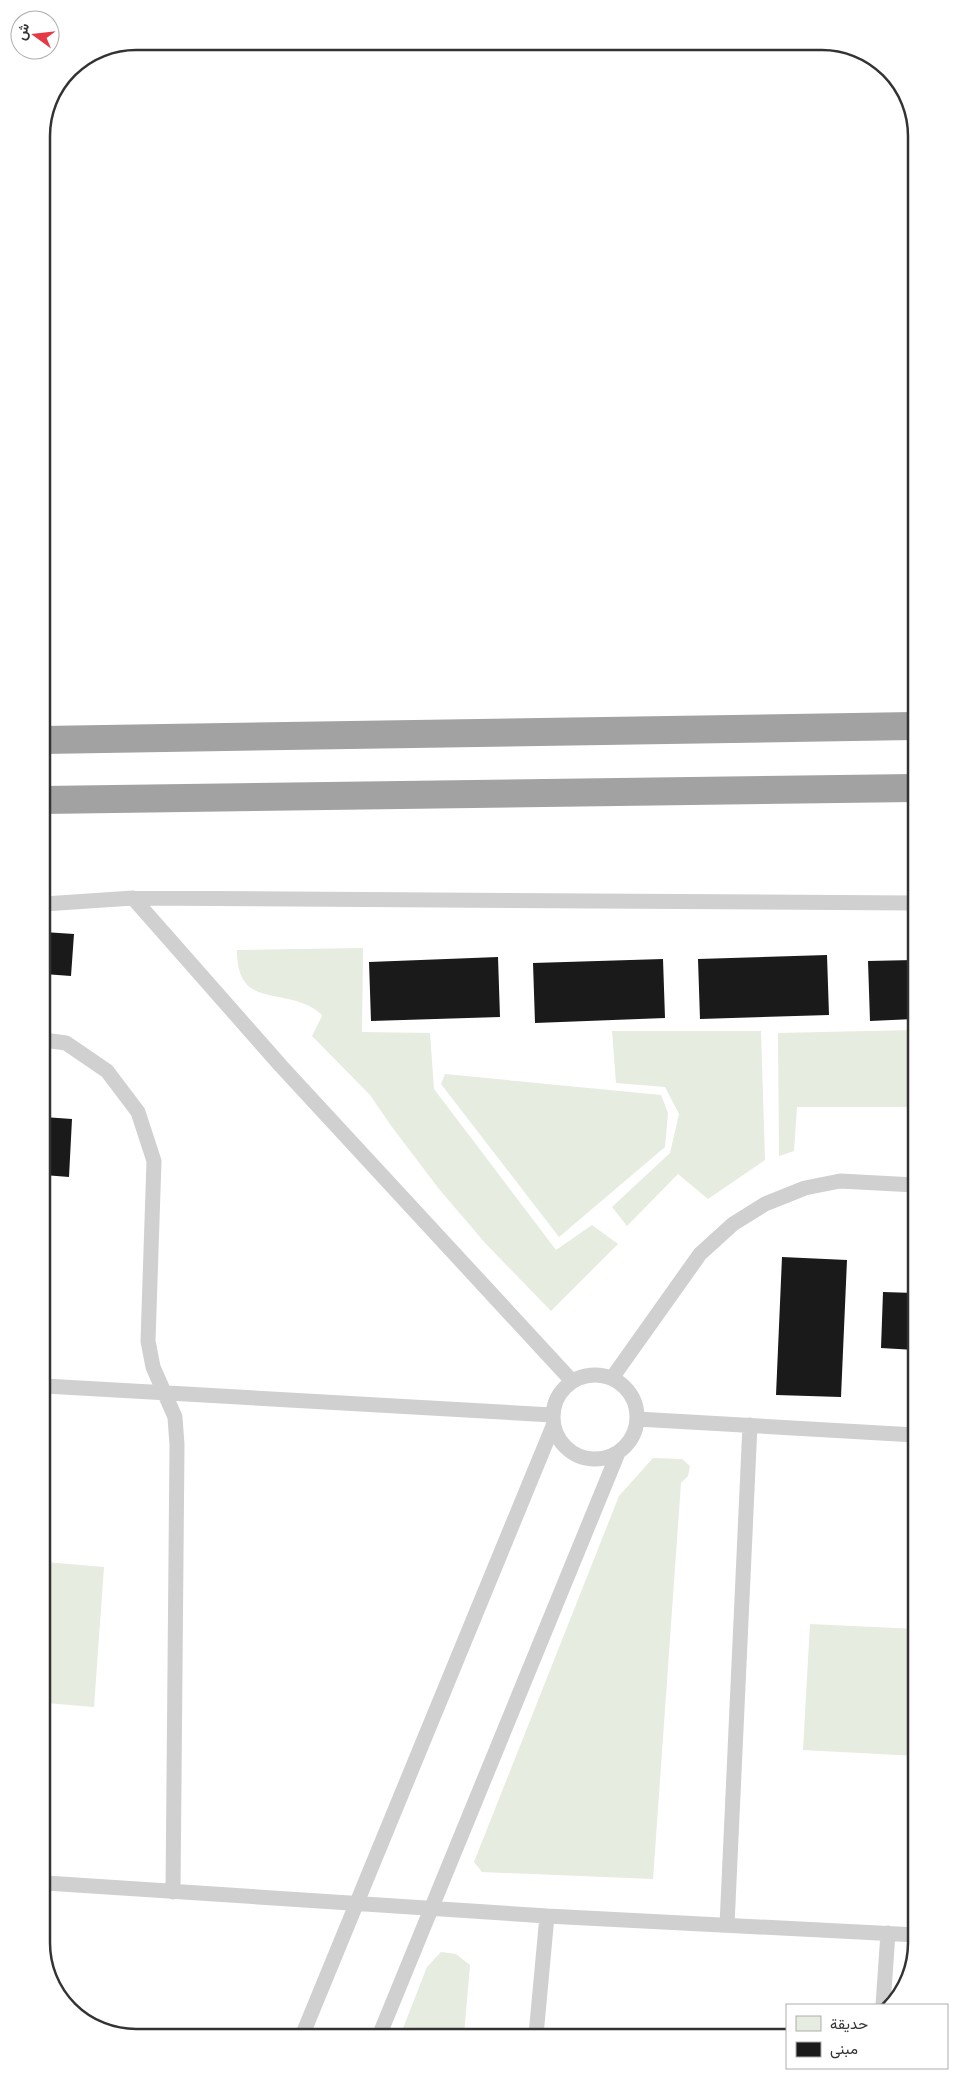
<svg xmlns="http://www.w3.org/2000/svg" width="958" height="2079" viewBox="0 0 958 2079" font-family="'PT Sans',Vazirmatn,sans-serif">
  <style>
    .green { fill: #e6ecdf }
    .building { fill: #1a1a1a }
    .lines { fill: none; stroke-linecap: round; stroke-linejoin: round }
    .service { stroke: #d0d0d0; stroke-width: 15 }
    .trunk { stroke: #a2a2a2; stroke-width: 28 }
    .rim { fill: none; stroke: #333; stroke-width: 2.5 }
  </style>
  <rect width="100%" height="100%" fill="#fff"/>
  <path class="green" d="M 363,948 L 362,1032 L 430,1033 L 434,1089 L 556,1250 L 592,1225 L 618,1244 L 551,1311 L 486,1244 L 439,1189 L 392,1127 L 370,1095 L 312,1036 L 322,1016 L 321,1014 C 286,984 237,1013 237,950 Z
    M 914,1030 L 914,1107 L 797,1107 L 794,1151 L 779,1156 L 778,1033 Z
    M 612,1031 L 761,1031 L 765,1160 L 708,1199 L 678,1174 L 627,1226 L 612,1207 L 670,1153 L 679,1114 L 665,1087 L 616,1083 Z
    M 445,1074 L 661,1095 L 668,1113 L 665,1147 L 559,1237 L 441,1084 Z
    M 653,1458 L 682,1459 L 690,1466 L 688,1476 L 681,1483 L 653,1879 L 482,1872 L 474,1862 L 619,1496 Z
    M 45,1562 L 104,1567 L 94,1707 L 46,1703 Z
    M 810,1624 L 916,1629 L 916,1756 L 803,1750 Z
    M 441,1952 L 456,1954 L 470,1965 L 464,2035 L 400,2036 L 427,1967 Z"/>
  <path class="building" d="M 44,932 L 74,934 L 71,976 L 44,974 Z
    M 827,955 L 829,1015 L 700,1019 L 698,959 Z
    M 498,957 L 500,1017 L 371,1021 L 369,962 Z
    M 663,959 L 665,1018 L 535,1023 L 533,963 Z
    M 914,960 L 914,1019 L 870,1021 L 868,961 Z
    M 44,1117 L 72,1119 L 69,1177 L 44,1175 Z
    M 782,1257 L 847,1260 L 841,1397 L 776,1395 Z
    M 883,1292 L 915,1293 L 915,1350 L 881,1348 Z"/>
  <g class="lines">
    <path class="service" d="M 133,898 L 281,1066 L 572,1381
      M 44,904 L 133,898 L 914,903
      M 44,1040 L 66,1043 L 107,1071 L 138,1112 L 154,1161 L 148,1341 L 153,1367 L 175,1417 L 177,1445 L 173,1892
      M553 1417a42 42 0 1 1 84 0a42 42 0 1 1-84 0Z
      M 612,1378 L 700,1254 L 733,1224 L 765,1204 L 805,1188 L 840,1181 L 915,1185
      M 45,1386 L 552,1415
      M 637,1419 L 915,1435
      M 46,1883 L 547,1916 L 917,1935
      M 727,1925 L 750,1425
      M 883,2005 L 888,1933
      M 536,2035 L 547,1916
      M 302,2036 L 553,1426
      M 379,2036 L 618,1453"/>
    <path class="trunk" d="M 43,740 L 913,726
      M 43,800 L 914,788"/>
  </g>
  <path d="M0 0H958V2079H0ZM136 50H822A86 86 0 0 1 908 136V1943A86 86 0 0 1 822 2029H136A86 86 0 0 1 50 1943V136A86 86 0 0 1 136 50Z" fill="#fff" fill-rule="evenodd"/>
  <path class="rim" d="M136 50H822A86 86 0 0 1 908 136V1943A86 86 0 0 1 822 2029H136A86 86 0 0 1 50 1943V136A86 86 0 0 1 136 50Z"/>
  <rect x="786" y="2004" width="162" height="65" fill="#ffffff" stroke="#adadad"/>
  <rect x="796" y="2016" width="25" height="15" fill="#e6ecdf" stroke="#adadad"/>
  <text x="830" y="2029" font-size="15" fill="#333333">حديقة</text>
  <rect x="796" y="2042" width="25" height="15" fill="#1a1a1a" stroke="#adadad"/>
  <text x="830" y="2054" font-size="15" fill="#333333">مبنى</text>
  <g transform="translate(35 35) rotate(285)"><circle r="24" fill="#ffffff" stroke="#adadad"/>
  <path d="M0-4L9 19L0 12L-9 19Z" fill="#e63946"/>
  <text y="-8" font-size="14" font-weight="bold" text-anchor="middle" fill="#333333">ش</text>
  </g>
</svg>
